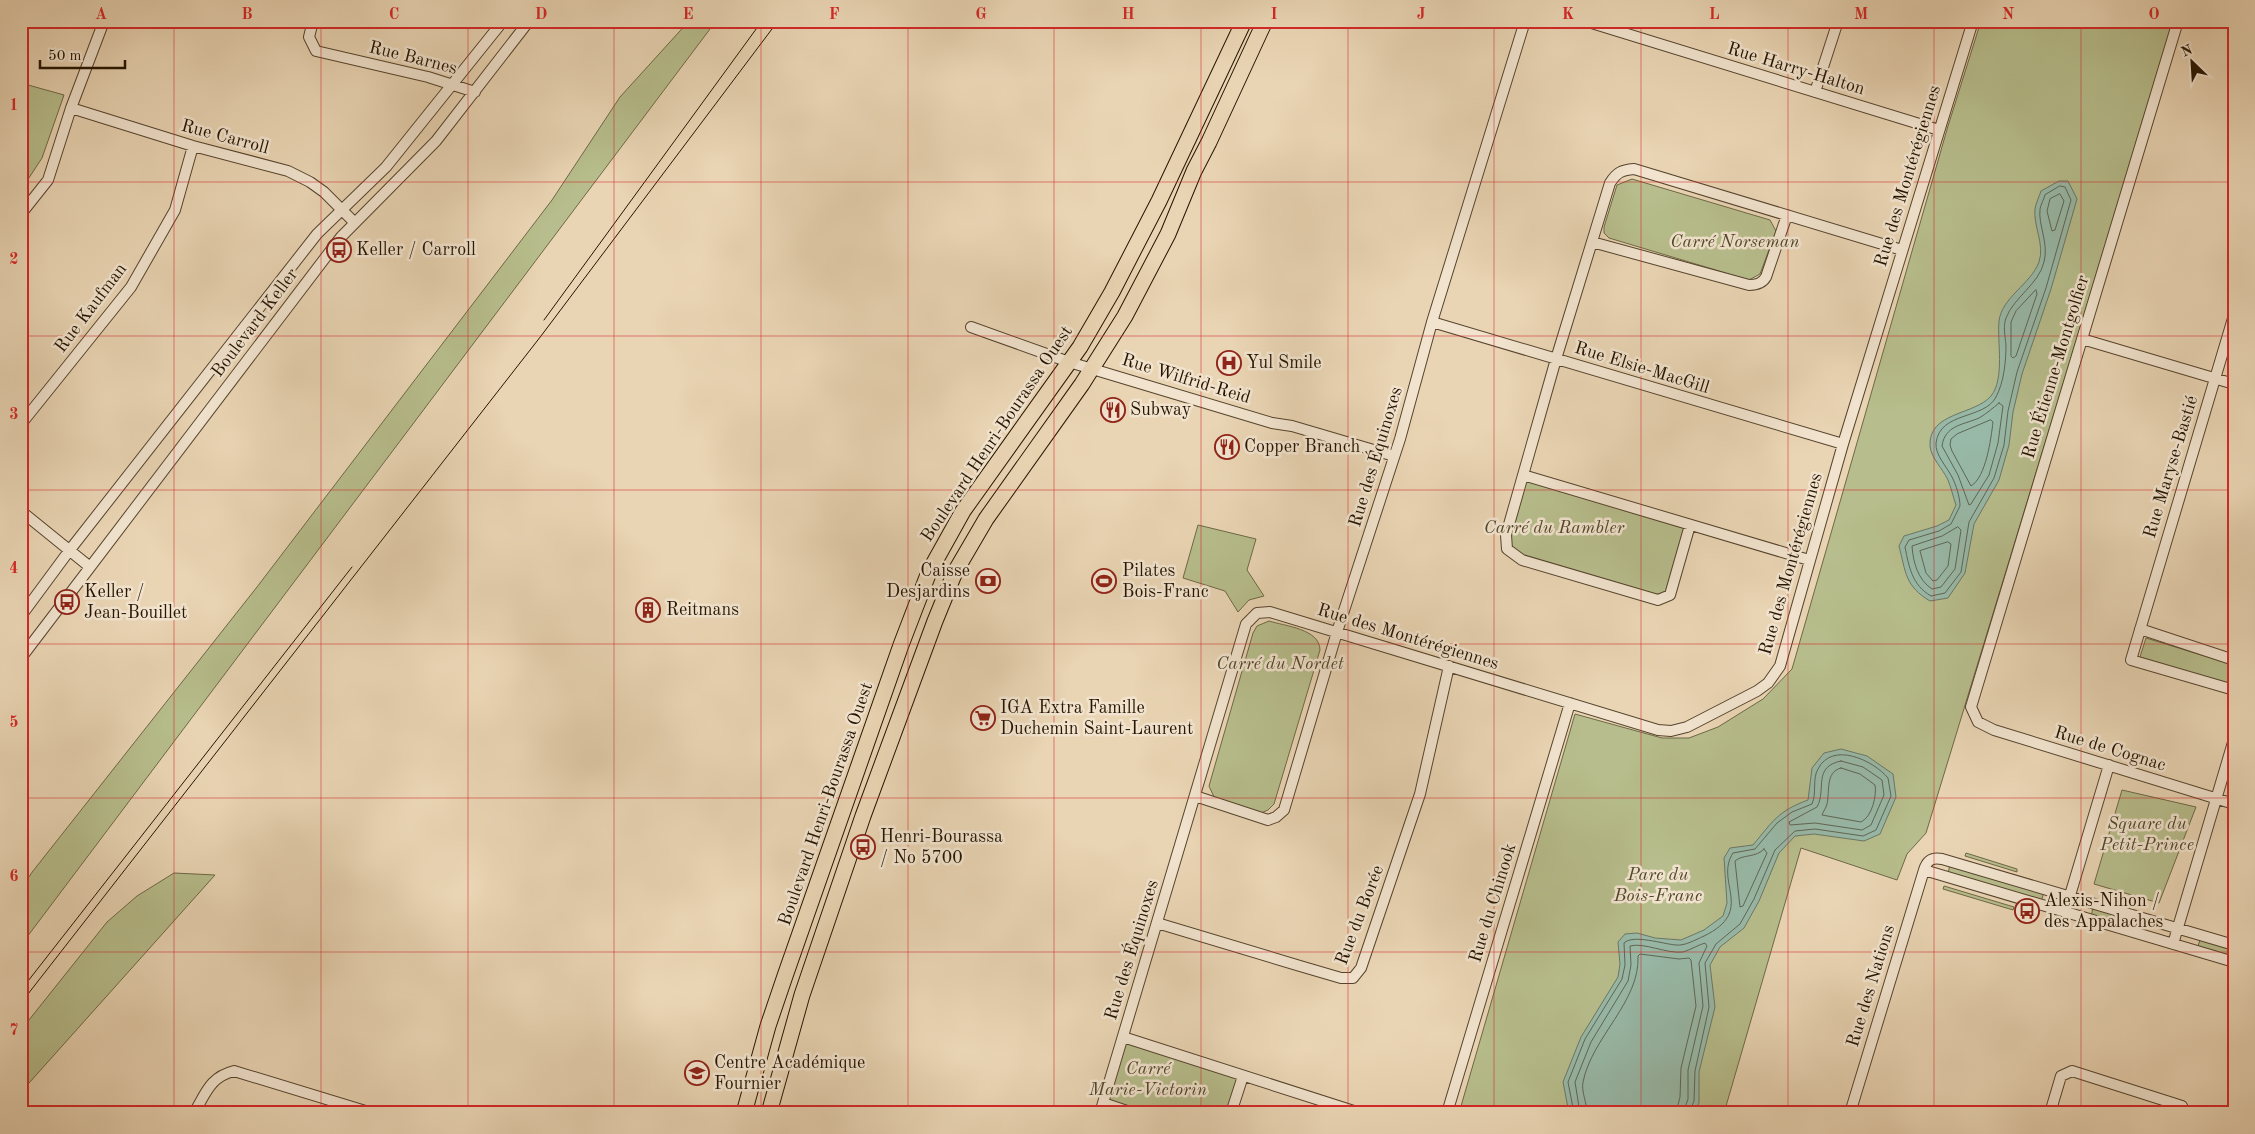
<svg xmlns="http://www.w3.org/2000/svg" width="2255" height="1134" viewBox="0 0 2255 1134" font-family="'Old Standard TT',serif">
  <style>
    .green { fill: #b7bd8c; stroke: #6e6846 }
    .water { fill: #98b9a8; stroke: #6a7765 }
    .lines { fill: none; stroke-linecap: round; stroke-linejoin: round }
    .shore { stroke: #5e6654; stroke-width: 1 }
    .street-casing { stroke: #56442d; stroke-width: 12 }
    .primary-casing { stroke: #251400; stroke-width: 17 }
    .street { stroke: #f1e3ce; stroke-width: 10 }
    .primary { stroke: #e9d4b3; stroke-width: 15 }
    .tram { stroke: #251400; stroke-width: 1 }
    .grid { fill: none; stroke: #d62828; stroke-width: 1; stroke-opacity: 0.55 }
    .labels { text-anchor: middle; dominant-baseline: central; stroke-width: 5; stroke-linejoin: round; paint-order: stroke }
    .street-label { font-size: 18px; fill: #251400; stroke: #f1e3ce }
    .park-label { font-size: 18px; font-style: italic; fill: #51472a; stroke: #f1e3ce }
    .poi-label { font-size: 18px; fill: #251400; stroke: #f1e3ce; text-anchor: start }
    .neatline { fill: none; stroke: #d62828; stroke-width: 2 }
    .grid-label { font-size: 16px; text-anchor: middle; font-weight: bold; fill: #d62828 }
  </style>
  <rect width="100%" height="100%" fill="#e9d4b3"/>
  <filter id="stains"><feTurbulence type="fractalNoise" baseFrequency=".004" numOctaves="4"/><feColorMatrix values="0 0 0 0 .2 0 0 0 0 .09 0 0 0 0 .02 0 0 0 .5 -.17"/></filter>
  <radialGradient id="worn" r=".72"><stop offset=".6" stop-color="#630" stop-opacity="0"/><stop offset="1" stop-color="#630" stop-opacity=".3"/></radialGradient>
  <path class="green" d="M 689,21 L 716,21 L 21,945 L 21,888 L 33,871 L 257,587 L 552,200 L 620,97 Z
    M 1981,21 L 2174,21 L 1926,833 L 1907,854 L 1897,880 L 1801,848 L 1724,1113 L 1459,1113 L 1575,714 L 1662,738 L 1689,738 L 1718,727 L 1763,699 L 1792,669 L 1948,126 Z
    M 21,83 L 64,95 L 42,158 L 21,190 Z
    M 1632,179 L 1770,220 L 1776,231 L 1760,274 L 1749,280 L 1609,238 L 1604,233 L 1604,227 L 1617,185 Z
    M 1523,475 L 1690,525 L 1670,595 L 1658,600 L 1522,560 L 1507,549 Z
    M 1198,525 L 1256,539 L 1247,570 L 1264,596 L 1249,600 L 1238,612 L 1225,591 L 1183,578 Z
    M 1269,621 C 1285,626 1320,629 1320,650 L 1274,804 L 1268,810 L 1261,813 L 1215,799 L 1209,786 L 1253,633 L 1257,626 Z
    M 2146,638 L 2234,665 L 2234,686 L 2140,657 Z
    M 2122,790 L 2196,807 L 2159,903 L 2094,884 Z
    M 1966,853 L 2017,869 L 2017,872 L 1965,856 Z
    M 1950,864 L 2044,892 L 2041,902 L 1948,874 Z
    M 174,873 L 215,875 L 21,1092 L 21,1030 L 107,922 L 137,896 Z
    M 1944,886 L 2014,907 L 2013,910 L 1943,889 Z
    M 2093,907 L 2148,923 L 2145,933 L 2091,917 Z
    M 2200,940 L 2234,950 L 2234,959 L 2197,949 Z
    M 1123,1037 L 1243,1076 L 1231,1113 L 1133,1113 L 1103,1103 Z"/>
  <path class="water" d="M 2059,181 L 2068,181 L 2077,199 L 2051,289 L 2022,374 L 2013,412 L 2009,445 L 1999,480 L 1974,524 L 1965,573 L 1948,598 L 1930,601 C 1905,586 1906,573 1899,546 L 1904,536 L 1937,526 L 1949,520 L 1956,505 C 1953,497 1951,487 1948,480 C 1943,469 1931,458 1930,446 C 1928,412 1975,415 1991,396 C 2005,379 1997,341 1999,321 C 2002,297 2031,284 2039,262 C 2045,244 2033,226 2035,209 C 2036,203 2039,197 2041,191 Z
    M 1841,749 L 1867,756 L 1893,774 L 1896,797 L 1880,834 L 1864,841 L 1814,834 L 1795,836 L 1779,853 L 1759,901 L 1744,928 L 1720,947 L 1710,965 L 1715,1007 L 1699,1072 L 1699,1103 L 1693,1113 L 1569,1113 L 1563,1082 L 1581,1037 L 1618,977 L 1620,964 L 1618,942 L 1625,934 L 1637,933 L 1655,938 L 1681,940 L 1704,930 L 1723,916 L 1727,903 L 1724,858 L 1730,848 L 1753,845 C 1773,821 1778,811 1808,800 L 1812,768 L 1824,753 Z"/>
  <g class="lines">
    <path class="shore" d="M 2060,186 L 2065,187 L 2071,200 L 2046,288 L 2017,372 L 2008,411 L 2004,445 L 1994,478 L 1969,522 L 1961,572 L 1945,593 L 1931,596 C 1912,585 1909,567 1905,547 L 1909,540 L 1939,531 L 1951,524 L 1960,506 C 1960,497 1956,485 1952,477 C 1947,467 1935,455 1936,443 C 1940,411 1984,420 1996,397 C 2004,382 2006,361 2006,345 C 2005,336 2003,326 2006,318 C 2014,297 2039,284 2044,262 C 2049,243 2038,225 2040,209 C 2041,204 2044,199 2045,195 Z
      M 2060,194 L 2064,201 L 2055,230 L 2052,231 L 2047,211 L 2050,199 Z
      M 2036,290 L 2037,294 L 2016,356 L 2013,358 L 2011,356 L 2011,322 L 2016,311 Z
      M 1999,403 L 2003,406 L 1998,443 L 1989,475 L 1971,504 L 1969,505 L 1958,475 L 1942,446 C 1945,425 1963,425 1979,418 C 1986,414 1993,408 1999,403 Z
      M 1991,420 L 1993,422 C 1991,439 1986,477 1971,486 L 1952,451 L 1950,445 L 1951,439 L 1957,434 Z
      M 1958,527 L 1961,530 L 1955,569 L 1941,587 L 1932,589 C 1918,580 1913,562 1912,546 L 1942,536 Z
      M 1948,542 L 1951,544 L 1948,566 L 1937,580 L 1933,581 L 1926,573 L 1920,551 Z
      M 1841,761 L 1863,767 L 1882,780 L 1884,795 L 1871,825 L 1862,830 L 1815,823 L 1790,825 L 1789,822 L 1817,807 C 1827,789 1812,767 1841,761 Z
      M 1841,768 L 1860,774 L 1875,785 C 1877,795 1872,817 1861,822 L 1822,815 C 1823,812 1826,808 1827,804 C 1830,791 1825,772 1841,768 Z
      M 1764,849 L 1767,853 L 1743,906 L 1740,907 L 1735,861 C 1743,854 1756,858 1764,849 Z
      M 1574,1113 L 1568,1082 L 1585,1039 L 1622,979 L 1625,965 L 1624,943 C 1633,934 1663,944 1676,945 C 1685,946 1695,940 1704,936 C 1756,911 1714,882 1733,853 L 1755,849 L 1777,823 L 1792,812 L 1812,804 C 1817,793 1812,779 1818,769 C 1832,741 1873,760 1888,778 L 1891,796 L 1876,830 L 1863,836 L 1815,829 L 1795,831 L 1775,850 L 1754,899 L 1740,924 L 1716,944 L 1705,963 L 1709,1007 L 1695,1071 L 1694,1101 L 1689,1113
      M 1580,1113 L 1575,1082 L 1591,1042 L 1628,981 L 1631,965 L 1630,946 C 1643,942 1667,954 1683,952 C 1690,950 1698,945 1705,943 L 1707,946 L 1699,963 L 1703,1006 L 1688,1070 L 1688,1099 L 1683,1113
      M 1587,1113 C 1587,1103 1581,1091 1583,1082 C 1592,1037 1640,1002 1638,956 L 1640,954 L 1679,959 L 1689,958 L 1691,960 L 1696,1006 L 1681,1068 L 1680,1097 L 1676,1113"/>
    <defs>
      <path id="street" d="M 313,21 L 309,37 L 316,51 L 428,77 L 475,92
        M 1585,21 L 1939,130
        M 2178,21 L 1971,707 L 1978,722 L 1994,730 L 2234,804
        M 1815,92 L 1838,21
        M 71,108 L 193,146 L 288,171 L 310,182 L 324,192 L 355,223
        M 21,214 L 48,180 L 71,108 L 104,21
        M 1592,242 L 1749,285 C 1756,285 1762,284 1766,277 L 1787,215
        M 2234,315 L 2131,660 L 2234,690
        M 1432,322 L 1843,444
        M 971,327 L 1069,362 L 1272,423 L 1292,426 L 1394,456
        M 2082,339 L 2234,384
        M 21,424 L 131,287 L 175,210 L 193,146
        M 1523,475 L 1809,560
        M 21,511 L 90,567
        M 1690,525 L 1670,595 L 1658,600 L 1522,560 L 1507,549 L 1506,535 L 1556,359 L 1610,183 C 1617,172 1622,170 1634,169 L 1902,250
        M 21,616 L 69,551 L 317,234 L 386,167 L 503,21
        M 2140,629 L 2234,660
        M 21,658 L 341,237 L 436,141 L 529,21
        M 1195,796 L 1268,820 L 1276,817 L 1284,810 L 1337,632 L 1400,439 L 1432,322 L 1525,21
        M 1924,870 L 2234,962
        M 2065,912 L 2109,765
        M 1157,923 L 1300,966 L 1341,978 L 1353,978 L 1361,968 L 1420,794 L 1449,666
        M 2173,944 L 2234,739
        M 1123,1037 L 1360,1113
        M 1103,1103 L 1133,1113
        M 194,1113 C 206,1093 210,1077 234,1071 L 372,1113
        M 1100,1113 L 1246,624 L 1257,613 L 1270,612 L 1658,730 L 1671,731 L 1687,727 L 1757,691 L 1768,683 L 1780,666 L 1843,444 L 1973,21
        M 1231,1113 L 1243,1076
        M 1447,1113 L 1570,703
        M 1850,1113 L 1924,870 C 1927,860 1932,857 1942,859 L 2234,945
        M 2050,1113 L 2061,1076 L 2072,1071 L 2182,1106 L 2185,1113"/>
      <path id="primary" d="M 744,1113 L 768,1026 L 785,976 L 901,645 L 929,572 L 963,511 L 1080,347 L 1112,292 L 1159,201 L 1244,21
        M 769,1113 L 802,995 L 863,816 L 935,621 L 955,572 L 986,519 L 1082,384 L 1125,316 L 1168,234 L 1194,171 L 1209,142 L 1265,21"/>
    </defs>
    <use href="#street" class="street-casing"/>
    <use href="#primary" class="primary-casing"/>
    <use href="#street" class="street"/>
    <use href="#primary" class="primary"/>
    <path class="tram" d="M 544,320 L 762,21
      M 21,990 L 352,567
      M 21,1003 L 541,336 L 778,21"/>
  </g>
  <path class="grid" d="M 174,21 L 174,1113M 321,21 L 321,1113M 468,21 L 468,1113M 614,21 L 614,1113M 761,21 L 761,1113M 908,21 L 908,1113M 1054,21 L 1054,1113M 1201,21 L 1201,1113M 1348,21 L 1348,1113M 1494,21 L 1494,1113M 1641,21 L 1641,1113M 1788,21 L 1788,1113M 1934,21 L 1934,1113M 2081,21 L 2081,1113M 21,182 L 2234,182M 21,336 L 2234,336M 21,490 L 2234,490M 21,644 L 2234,644M 21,798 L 2234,798M 21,952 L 2234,952"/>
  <defs>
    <symbol id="bus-ring" viewBox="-11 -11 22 22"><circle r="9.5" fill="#f1e3ce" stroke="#8f2418" stroke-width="1.5"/><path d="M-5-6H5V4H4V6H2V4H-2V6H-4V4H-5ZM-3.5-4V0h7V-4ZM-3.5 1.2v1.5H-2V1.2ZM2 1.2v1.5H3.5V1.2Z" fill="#8f2418"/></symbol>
    <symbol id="hospital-ring" viewBox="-11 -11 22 22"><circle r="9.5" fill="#f1e3ce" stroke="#8f2418" stroke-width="1.5"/><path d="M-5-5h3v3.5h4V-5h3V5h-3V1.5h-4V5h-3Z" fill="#8f2418"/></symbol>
    <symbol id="restaurant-ring" viewBox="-11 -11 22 22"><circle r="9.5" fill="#f1e3ce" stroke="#8f2418" stroke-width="1.5"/><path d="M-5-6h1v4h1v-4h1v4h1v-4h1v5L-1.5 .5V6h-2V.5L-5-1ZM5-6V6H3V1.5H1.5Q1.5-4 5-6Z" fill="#8f2418"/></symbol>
    <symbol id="bank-ring" viewBox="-11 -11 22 22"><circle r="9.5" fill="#f1e3ce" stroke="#8f2418" stroke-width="1.5"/><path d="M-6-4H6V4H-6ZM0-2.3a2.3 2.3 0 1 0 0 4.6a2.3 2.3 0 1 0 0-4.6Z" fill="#8f2418"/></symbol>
    <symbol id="stadium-ring" viewBox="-11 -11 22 22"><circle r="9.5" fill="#f1e3ce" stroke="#8f2418" stroke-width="1.5"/><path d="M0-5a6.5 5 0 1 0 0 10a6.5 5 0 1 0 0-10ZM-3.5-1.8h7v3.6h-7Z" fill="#8f2418"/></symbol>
    <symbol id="building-ring" viewBox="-11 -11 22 22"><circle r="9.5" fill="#f1e3ce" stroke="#8f2418" stroke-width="1.5"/><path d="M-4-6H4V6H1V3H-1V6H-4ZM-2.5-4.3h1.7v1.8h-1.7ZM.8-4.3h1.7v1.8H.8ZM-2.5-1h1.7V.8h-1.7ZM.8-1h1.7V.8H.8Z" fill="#8f2418"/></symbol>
    <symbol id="supermarket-ring" viewBox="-11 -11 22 22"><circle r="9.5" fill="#f1e3ce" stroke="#8f2418" stroke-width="1.5"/><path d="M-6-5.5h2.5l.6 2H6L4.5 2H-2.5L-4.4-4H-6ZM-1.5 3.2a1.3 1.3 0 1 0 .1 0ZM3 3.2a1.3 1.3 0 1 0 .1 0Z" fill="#8f2418"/></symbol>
    <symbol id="school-ring" viewBox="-11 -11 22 22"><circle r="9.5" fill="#f1e3ce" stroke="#8f2418" stroke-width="1.5"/><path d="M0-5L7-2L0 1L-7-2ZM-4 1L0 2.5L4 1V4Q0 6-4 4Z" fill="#8f2418"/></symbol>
  </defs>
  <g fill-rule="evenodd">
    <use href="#bus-ring" x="325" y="236" width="28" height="28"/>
    <use href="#hospital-ring" x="1215" y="349" width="28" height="28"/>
    <use href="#restaurant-ring" x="1099" y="396" width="28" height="28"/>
    <use href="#restaurant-ring" x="1213" y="433" width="28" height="28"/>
    <use href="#bank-ring" x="974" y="567" width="28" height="28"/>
    <use href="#stadium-ring" x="1090" y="567" width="28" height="28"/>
    <use href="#bus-ring" x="53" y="588" width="28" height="28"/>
    <use href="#building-ring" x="634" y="596" width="28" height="28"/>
    <use href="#supermarket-ring" x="969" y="704" width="28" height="28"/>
    <use href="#bus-ring" x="849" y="833" width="28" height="28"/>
    <use href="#bus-ring" x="2013" y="897" width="28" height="28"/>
    <use href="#school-ring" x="683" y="1059" width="28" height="28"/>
  </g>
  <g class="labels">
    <g class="street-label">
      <text transform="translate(413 58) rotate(14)">Rue Barnes</text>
      <text transform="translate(1796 69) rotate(17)">Rue Harry-Halton</text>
      <text transform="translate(225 137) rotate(15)">Rue Carroll</text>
      <text transform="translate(1908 176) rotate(-73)">Rue des Montérégiennes</text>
      <text transform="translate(91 308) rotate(-53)">Rue Kaufman</text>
      <text transform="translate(255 323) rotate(-53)">Boulevard Keller</text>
      <text transform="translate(2056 367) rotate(-73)">Rue Étienne-Montgolfier</text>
      <text transform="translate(1642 368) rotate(17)">Rue Elsie-MacGill</text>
      <text transform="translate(1186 379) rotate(17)">Rue Wilfrid-Reid</text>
      <text transform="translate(997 434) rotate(-56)">Boulevard Henri-Bourassa Ouest</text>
      <text transform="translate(1376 457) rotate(-73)">Rue des Équinoxes</text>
      <text transform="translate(2171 467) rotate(-73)">Rue Maryse-Bastié</text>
      <text transform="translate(1791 564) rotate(-74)">Rue des Montérégiennes</text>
      <text transform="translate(1408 637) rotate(17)">Rue des Montérégiennes</text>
      <text transform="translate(2110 749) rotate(17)">Rue de Cognac</text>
      <text transform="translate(826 804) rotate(-71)">Boulevard Henri-Bourassa Ouest</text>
      <text transform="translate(1493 903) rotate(-73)">Rue du Chinook</text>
      <text transform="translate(1360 915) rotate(-69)">Rue du Borée</text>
      <text transform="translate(1132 950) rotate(-73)">Rue des Équinoxes</text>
      <text transform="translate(1871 986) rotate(-73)">Rue des Nations</text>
    </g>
    <g class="park-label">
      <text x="1735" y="242">Carré Norseman</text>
      <text x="1554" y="528">Carré du Rambler</text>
      <text x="1280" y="664">Carré du Nordet</text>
      <text x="2147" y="824">Square du<tspan x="2147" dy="21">Petit-Prince</tspan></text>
      <text x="1658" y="875">Parc du<tspan x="1658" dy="21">Bois-Franc</tspan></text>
      <text x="1148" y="1069">Carré<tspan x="1148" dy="21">Marie-Victorin</tspan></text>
    </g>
    <g class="poi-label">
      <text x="356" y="250">Keller / Carroll</text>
      <text x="1246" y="363">Yul Smile</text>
      <text x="1130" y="410">Subway</text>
      <text x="1244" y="447">Copper Branch</text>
      <text x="970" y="571" text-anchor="end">Caisse<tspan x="970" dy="21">Desjardins</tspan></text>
      <text x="1122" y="571">Pilates<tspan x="1122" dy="21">Bois-Franc</tspan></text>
      <text x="84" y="592">Keller /<tspan x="84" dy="21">Jean-Bouillet</tspan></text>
      <text x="666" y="610">Reitmans</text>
      <text x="1000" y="708">IGA Extra Famille<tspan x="1000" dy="21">Duchemin Saint-Laurent</tspan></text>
      <text x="880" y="837">Henri-Bourassa<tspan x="880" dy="21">/ No 5700</tspan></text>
      <text x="2044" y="901">Alexis-Nihon /<tspan x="2044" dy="21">des Appalaches</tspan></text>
      <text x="714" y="1063">Centre Académique<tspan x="714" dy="21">Fournier</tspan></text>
    </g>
  </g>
  <rect width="2255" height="1134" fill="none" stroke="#e9d4b3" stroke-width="55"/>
  <g transform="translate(2192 62) rotate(335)" stroke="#f1e3ce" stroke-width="4" paint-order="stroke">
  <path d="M0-4L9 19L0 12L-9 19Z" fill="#251400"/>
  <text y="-8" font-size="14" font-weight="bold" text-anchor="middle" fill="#251400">N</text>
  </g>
  <path d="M40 60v8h85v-8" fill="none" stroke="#251400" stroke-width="2.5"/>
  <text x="48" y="60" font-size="15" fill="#251400" stroke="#f1e3ce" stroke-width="4" paint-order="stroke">50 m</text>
  <rect x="28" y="28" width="2200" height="1078" class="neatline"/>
  <g class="grid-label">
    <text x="101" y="19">A</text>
    <text x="247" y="19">B</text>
    <text x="394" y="19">C</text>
    <text x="541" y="19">D</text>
    <text x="688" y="19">E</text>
    <text x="834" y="19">F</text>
    <text x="981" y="19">G</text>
    <text x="1128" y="19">H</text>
    <text x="1274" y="19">I</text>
    <text x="1421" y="19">J</text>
    <text x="1568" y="19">K</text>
    <text x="1714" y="19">L</text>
    <text x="1861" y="19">M</text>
    <text x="2008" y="19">N</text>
    <text x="2154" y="19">O</text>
    <text x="14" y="110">1</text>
    <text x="14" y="264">2</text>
    <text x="14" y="419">3</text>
    <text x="14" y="573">4</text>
    <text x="14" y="727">5</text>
    <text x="14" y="881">6</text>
    <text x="14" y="1035">7</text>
  </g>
  <rect width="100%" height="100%" filter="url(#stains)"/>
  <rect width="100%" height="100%" fill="url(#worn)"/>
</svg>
